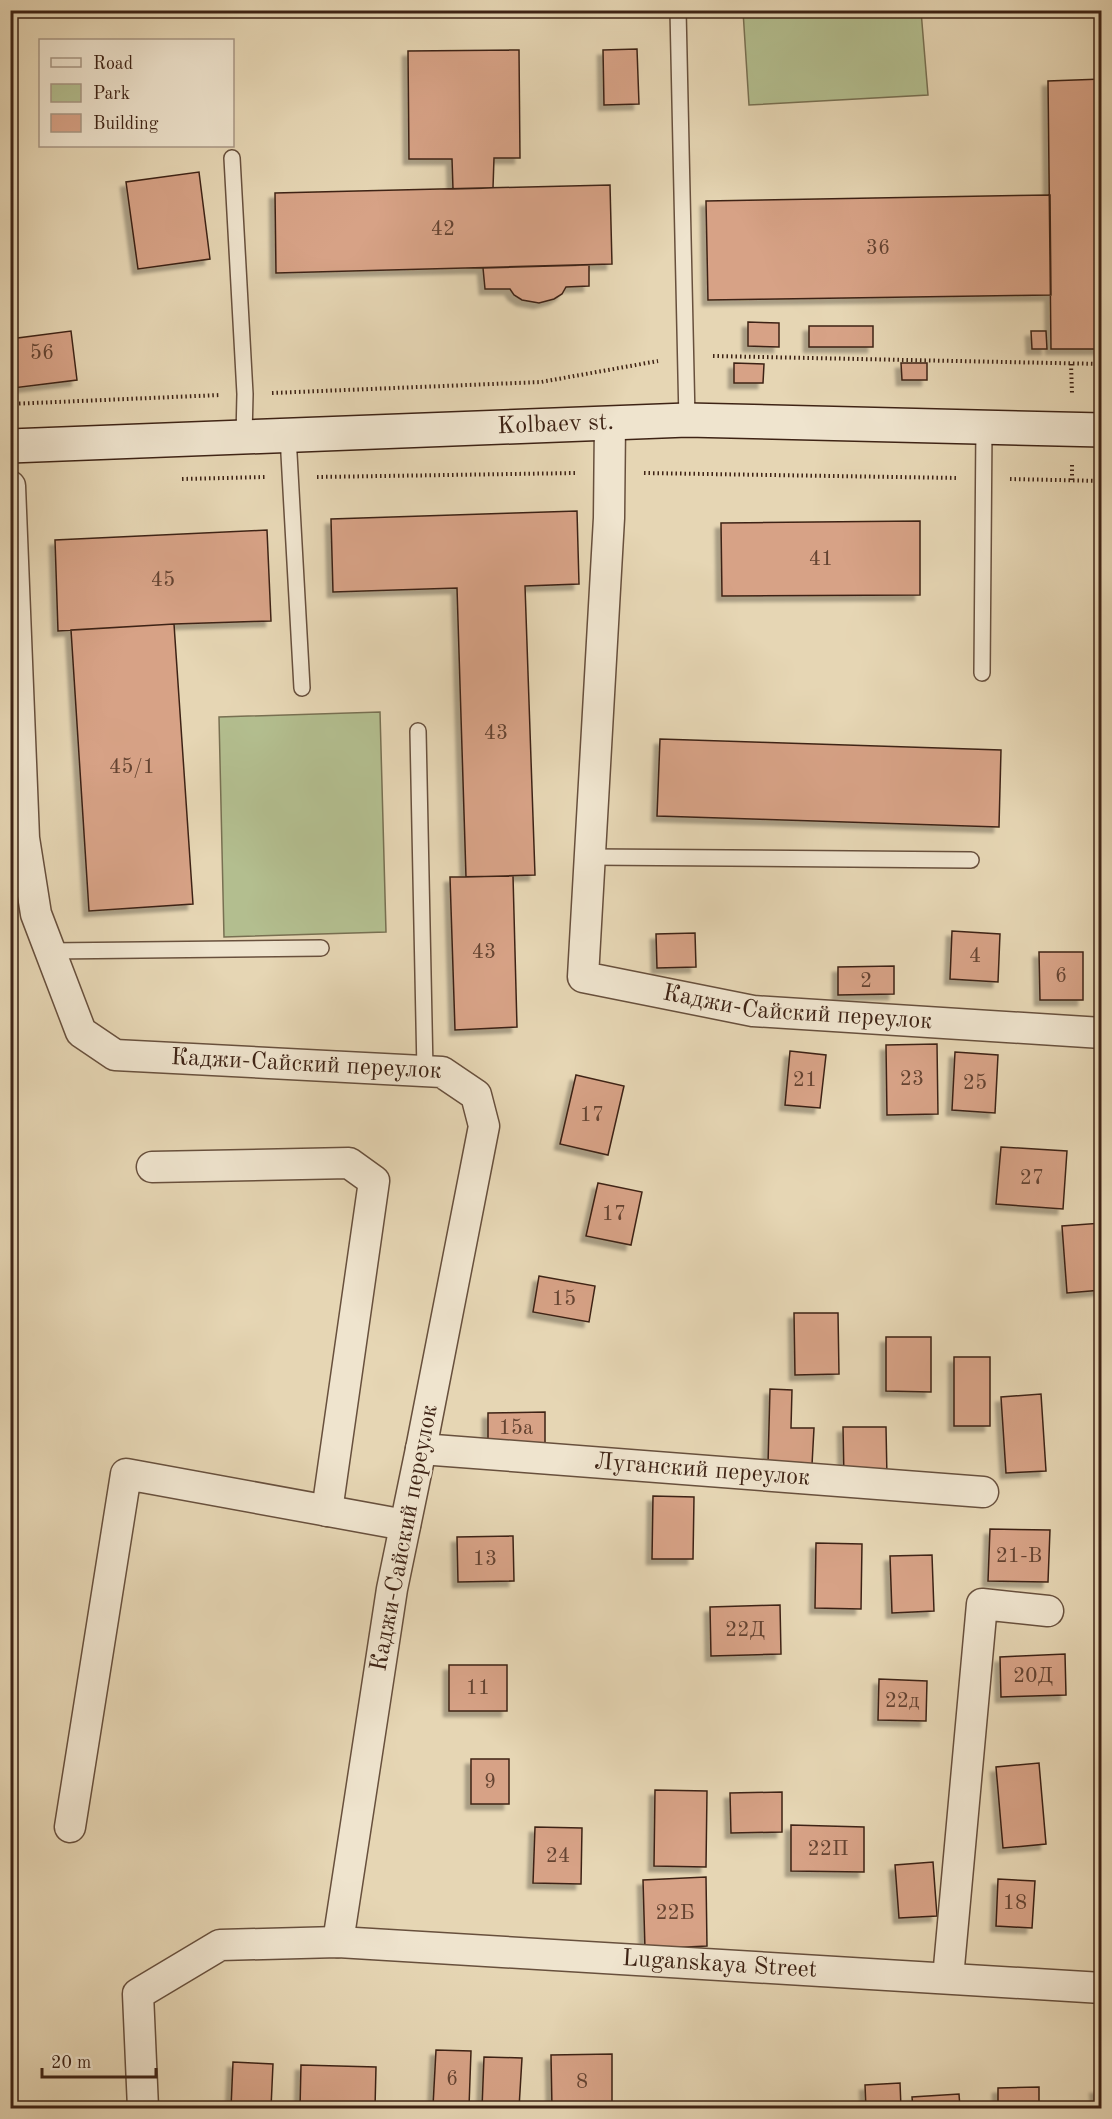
<svg xmlns="http://www.w3.org/2000/svg" width="1112" height="2119" viewBox="0 0 1112 2119" font-family="'Old Standard TT',serif">
  <style>
    .green { fill: #b3be8f; stroke: #787052; stroke-width: 1.5 }
    .building { fill: #d7a286; stroke: #3e2315; stroke-width: 1.5; filter: url(#shadow) }
    .lines { fill: none; stroke-linecap: round; stroke-linejoin: round }
    .service-casing { stroke: #68503d; stroke-width: 18 }
    .minor-casing { stroke: #68503d; stroke-width: 33 }
    .secondary-casing { stroke: #3e2315; stroke-width: 36 }
    .path { stroke: #3e2315; stroke-width: 4; stroke-dasharray: 1.5 3; stroke-linecap: butt }
    .service { stroke: #efe4ce; stroke-width: 15 }
    .minor { stroke: #efe4ce; stroke-width: 30 }
    .secondary { stroke: #efe4ce; stroke-width: 33 }
    .labels { text-anchor: middle; dominant-baseline: central; stroke-width: 5; stroke-linejoin: round; paint-order: stroke }
    .number-label { font-size: 21px; fill: #644331 }
    .street-label { font-size: 24px; fill: #3e2315; stroke: #efe4ce }
  </style>
  <defs>
    <filter id="shadow"><feDropShadow dx="-5.5" dy="5.5" stdDeviation="1.5" flood-color="#0004"/></filter>
  </defs>
  <rect width="100%" height="100%" fill="#e6d6b4"/>
  <filter id="stains"><feTurbulence type="fractalNoise" baseFrequency=".00333" numOctaves="4"/><feColorMatrix values="0 0 0 0 .2 0 0 0 0 .09 0 0 0 0 .02 0 0 0 .5 -.17"/></filter>
  <radialGradient id="worn" r=".72"><stop offset=".6" stop-color="#630" stop-opacity="0"/><stop offset="1" stop-color="#630" stop-opacity=".3"/></radialGradient>
  <path class="green" d="M 743,11 L 921,11 L 928,95 L 749,105 Z
    M 380,712 L 386,932 L 224,937 L 219,717 Z"/>
  <path class="building" d="M 637,49 L 639,104 L 604,105 L 603,50 Z
    M 519,50 L 520,158 L 494,158 L 493,188 L 453,189 L 452,159 L 409,159 L 408,51 Z
    M 1102,79 L 1102,349 L 1051,349 L 1048,81 Z
    M 199,172 L 210,259 L 138,269 L 126,182 Z
    M 610,185 L 612,264 L 276,273 L 275,193 Z
    M 1050,195 L 1051,295 L 708,300 L 706,201 Z
    M 589,265 L 589,286 L 566,287 L 562,294 L 554,299 L 539,303 L 522,300 L 514,295 L 510,289 L 485,289 L 483,268 Z
    M 748,322 L 779,323 L 779,347 L 748,346 Z
    M 809,326 L 873,326 L 873,347 L 809,347 Z
    M 71,331 L 77,380 L 13,388 L 10,339 Z
    M 1031,331 L 1046,331 L 1047,349 L 1032,349 Z
    M 734,363 L 764,364 L 763,383 L 734,383 Z
    M 901,363 L 927,363 L 927,380 L 902,380 Z
    M 577,511 L 579,584 L 525,586 L 535,875 L 466,877 L 457,588 L 333,592 L 331,519 Z
    M 920,521 L 920,595 L 722,596 L 721,523 Z
    M 267,530 L 271,621 L 174,624 L 58,631 L 55,540 Z
    M 174,624 L 193,904 L 89,911 L 71,630 Z
    M 660,739 L 1001,750 L 999,827 L 657,816 Z
    M 513,876 L 517,1027 L 455,1030 L 450,877 Z
    M 952,931 L 1000,934 L 998,982 L 950,979 Z
    M 695,933 L 696,967 L 657,968 L 656,934 Z
    M 1039,952 L 1083,952 L 1083,1000 L 1040,1000 Z
    M 894,966 L 894,994 L 838,995 L 838,967 Z
    M 937,1044 L 938,1114 L 887,1115 L 886,1045 Z
    M 790,1051 L 826,1055 L 820,1108 L 785,1105 Z
    M 955,1052 L 998,1055 L 995,1113 L 952,1110 Z
    M 576,1075 L 624,1086 L 608,1155 L 560,1144 Z
    M 1001,1147 L 1067,1151 L 1063,1209 L 996,1204 Z
    M 598,1183 L 642,1192 L 631,1245 L 586,1236 Z
    M 1102,1223 L 1102,1290 L 1067,1293 L 1062,1226 Z
    M 539,1276 L 595,1286 L 589,1322 L 533,1312 Z
    M 794,1313 L 838,1313 L 839,1374 L 795,1375 Z
    M 886,1337 L 931,1337 L 931,1392 L 886,1391 Z
    M 954,1357 L 990,1357 L 990,1426 L 954,1426 Z
    M 770,1389 L 792,1390 L 791,1428 L 814,1428 L 812,1465 L 768,1464 Z
    M 1041,1394 L 1046,1471 L 1006,1473 L 1001,1397 Z
    M 545,1412 L 545,1443 L 488,1444 L 488,1413 Z
    M 843,1427 L 886,1427 L 887,1478 L 844,1479 Z
    M 653,1496 L 694,1497 L 693,1559 L 652,1559 Z
    M 990,1529 L 1050,1530 L 1048,1582 L 988,1581 Z
    M 513,1536 L 514,1581 L 458,1582 L 457,1537 Z
    M 816,1543 L 862,1544 L 861,1609 L 815,1608 Z
    M 932,1555 L 934,1611 L 892,1613 L 890,1556 Z
    M 780,1605 L 781,1654 L 711,1656 L 710,1607 Z
    M 1065,1654 L 1066,1695 L 1001,1697 L 1000,1657 Z
    M 449,1665 L 507,1665 L 507,1711 L 449,1711 Z
    M 879,1679 L 927,1681 L 926,1721 L 878,1720 Z
    M 471,1759 L 509,1759 L 509,1804 L 471,1804 Z
    M 1039,1763 L 1046,1844 L 1003,1848 L 996,1767 Z
    M 655,1790 L 707,1791 L 706,1867 L 654,1866 Z
    M 782,1792 L 782,1832 L 731,1833 L 730,1793 Z
    M 791,1825 L 864,1827 L 864,1872 L 791,1871 Z
    M 535,1827 L 582,1828 L 581,1884 L 533,1883 Z
    M 933,1862 L 937,1916 L 899,1918 L 895,1865 Z
    M 706,1877 L 707,1946 L 645,1949 L 643,1880 Z
    M 998,1879 L 1035,1881 L 1032,1928 L 996,1926 Z
    M 436,2050 L 471,2051 L 469,2107 L 433,2106 Z
    M 612,2054 L 612,2108 L 552,2108 L 551,2055 Z
    M 484,2057 L 522,2058 L 519,2108 L 482,2108 Z
    M 233,2062 L 273,2064 L 271,2108 L 231,2108 Z
    M 301,2065 L 376,2067 L 375,2108 L 300,2108 Z
    M 900,2083 L 901,2108 L 866,2108 L 865,2085 Z
    M 1039,2087 L 1039,2108 L 998,2108 L 998,2088 Z
    M 1095,2088 L 1102,2088 L 1102,2108 L 1097,2108 Z
    M 959,2094 L 960,2108 L 913,2108 L 912,2097 Z"/>
  <g class="lines">
    <defs>
      <path id="service" d="M 678,10 L 687,420
        M 232,158 L 245,394 L 244,437
        M 288,436 L 302,688
        M 982,673 L 984,427
        M 418,731 L 425,1071
        M 590,857 L 971,860
        M 50,951 L 321,948"/>
      <g id="minor">
        <path id="s1" d="M 610,423 L 609,518 L 583,977 L 753,1011 L 1102,1033"/>
        <path id="s2" d="M 10,486 L 24,838 L 36,914 L 81,1032 L 115,1055 L 442,1072 L 476,1095 L 484,1126 L 421,1449 L 392,1589 L 338,1942"/>
        <path d="M 152,1167 L 349,1163 L 374,1181 L 327,1511"/>
        <path id="s3" d="M 421,1449 L 983,1492"/>
        <path d="M 70,1827 L 126,1474 L 405,1525"/>
        <path d="M 948,1978 L 982,1604 L 1048,1611"/>
        <path id="s4" d="M 143,2108 L 138,1994 L 220,1945 L 338,1942 L 1102,1988"/>
      </g>
      <g id="secondary">
        <path id="s5" d="M 10,446 L 687,420 L 1102,430"/>
      </g>
    </defs>
    <use href="#service" class="service-casing"/>
    <use href="#minor" class="minor-casing"/>
    <use href="#secondary" class="secondary-casing"/>
    <path class="path" d="M 713,356 L 1102,364
      M 1071,364 L 1072,393
      M 272,393 L 541,382 L 658,361
      M 10,404 L 220,395
      M 644,473 L 958,478
      M 317,477 L 577,473
      M 182,479 L 265,477
      M 1010,479 L 1102,481
      M 1072,480 L 1072,463"/>
    <use href="#service" class="service"/>
    <use href="#minor" class="minor"/>
    <use href="#secondary" class="secondary"/>
  </g>
  <g class="labels">
    <g class="number-label">
      <text x="443" y="229">42</text>
      <text x="878" y="248">36</text>
      <text x="42" y="353">56</text>
      <text x="821" y="559">41</text>
      <text x="163" y="580">45</text>
      <text x="496" y="733">43</text>
      <text x="132" y="767">45/1</text>
      <text x="484" y="952">43</text>
      <text x="975" y="956">4</text>
      <text x="1061" y="976">6</text>
      <text x="866" y="981">2</text>
      <text x="912" y="1079">23</text>
      <text x="805" y="1080">21</text>
      <text x="975" y="1083">25</text>
      <text x="592" y="1115">17</text>
      <text x="1032" y="1178">27</text>
      <text x="614" y="1214">17</text>
      <text x="564" y="1299">15</text>
      <text x="516" y="1428">15a</text>
      <text x="1019" y="1556">21-В</text>
      <text x="485" y="1559">13</text>
      <text x="745" y="1630">22Д</text>
      <text x="1033" y="1676">20Д</text>
      <text x="478" y="1688">11</text>
      <text x="902" y="1701">22д</text>
      <text x="490" y="1782">9</text>
      <text x="828" y="1849">22П</text>
      <text x="558" y="1856">24</text>
      <text x="1015" y="1903">18</text>
      <text x="675" y="1913">22Б</text>
      <text x="452" y="2079">6</text>
      <text x="582" y="2082">8</text>
    </g>
    <g class="street-label">
      <text stroke="none"><textPath href="#s5" startOffset="546">Kolbaev st.</textPath></text>
      <text stroke="none"><textPath href="#s1" startOffset="772">Каджи-Сайский переулок</textPath></text>
      <text stroke="none"><textPath href="#s2" startOffset="788">Каджи-Сайский переулок</textPath></text>
      <text stroke="none"><textPath href="#s3" startOffset="282">Луганский переулок</textPath></text>
      <text transform="translate(405 1538) rotate(-79)">Каджи-Сайский переулок</text>
      <text stroke="none"><textPath href="#s4" startOffset="710">Luganskaya Street</textPath></text>
    </g>
  </g>
  <rect width="1112" height="2119" fill="none" stroke="#e6d6b4" stroke-width="36"/>
  <rect x="12" y="12" width="1088" height="2095" fill="none" stroke="#3e2315" stroke-width="3"/>
  <rect x="18" y="18" width="1076" height="2083" fill="none" stroke="#3e2315" stroke-width="1.5"/>
  <rect x="39" y="39" width="195" height="108" fill="#efe4ce" stroke="#a89784" stroke-width="1.5"/>
  <rect x="51" y="58" width="30" height="9" fill="#efe4ce" stroke="#a89784" stroke-width="1.5"/>
  <text x="93" y="69" font-size="18" fill="#3e2315">Road</text>
  <rect x="51" y="84" width="30" height="18" fill="#b3be8f" stroke="#a89784" stroke-width="1.5"/>
  <text x="93" y="99" font-size="18" fill="#3e2315">Park</text>
  <rect x="51" y="114" width="30" height="18" fill="#d7a286" stroke="#a89784" stroke-width="1.5"/>
  <text x="93" y="129" font-size="18" fill="#3e2315">Building</text>
  <path d="M42 2068v9h114v-9" fill="none" stroke="#3e2315" stroke-width="3"/>
  <text x="51" y="2068" font-size="18" fill="#3e2315" stroke="#efe4ce" stroke-width="4.5" paint-order="stroke">20 m</text>
  <rect width="100%" height="100%" filter="url(#stains)"/>
  <rect width="100%" height="100%" fill="url(#worn)"/>
</svg>
